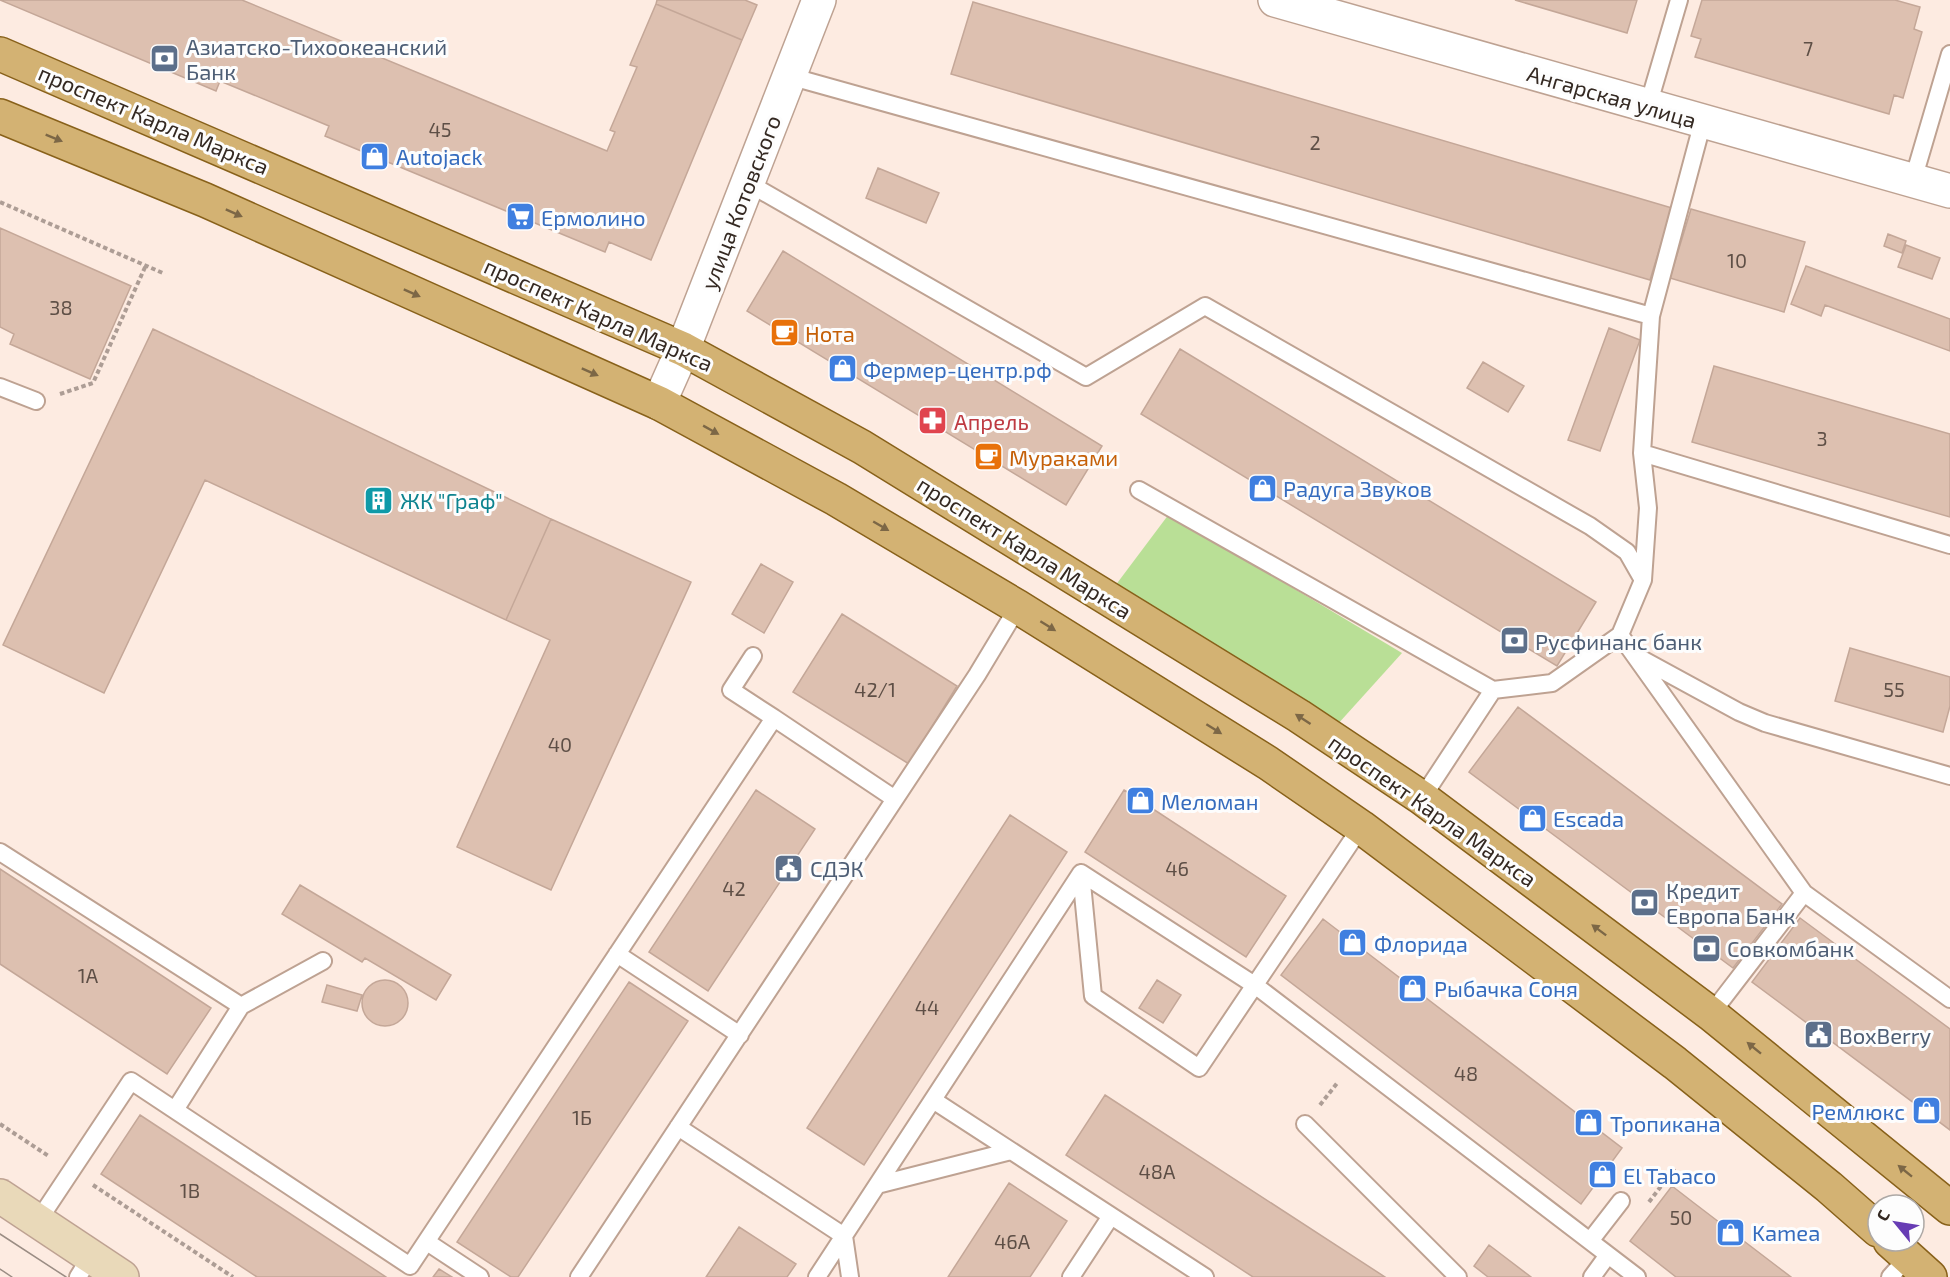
<svg xmlns="http://www.w3.org/2000/svg" width="1950" height="1277" viewBox="0 0 1950 1277" font-family="'Exo 2',sans-serif">
  <style>
    .green { fill: #b9df96 }
    .building { fill: #ddc0b0; stroke: #c4a798; stroke-width: 1.5 }
    .lines { fill: none; stroke-linecap: round; stroke-linejoin: round }
    .lane-casing { stroke: #bea292; stroke-width: 20 }
    .street-casing { stroke: #bea292; stroke-width: 36 }
    .secondary-casing { stroke: #bea292; stroke-width: 36 }
    .primary-casing { stroke: #88611a; stroke-width: 36 }
    .path { stroke: #ad9d95; stroke-width: 4; stroke-dasharray: 4.5 3; stroke-linecap: butt }
    .lane { stroke: #fff; stroke-width: 16 }
    .street { stroke: #fff; stroke-width: 33 }
    .secondary { stroke: #e9d9b9; stroke-width: 33 }
    .primary { stroke: #d3b273; stroke-width: 33 }
    .tram { stroke: #9b8d84; stroke-width: 1.5 }
    .oneway { fill: #7c6746 }
    .labels { text-anchor: middle; dominant-baseline: central; stroke-width: 6; stroke-linejoin: round; paint-order: stroke }
    .number-label { font-size: 20px; fill: #5e4f46 }
    .service-label { font-size: 22px; fill: #4e5e75; stroke: #fdfdfd; text-anchor: start }
    .street-label { font-size: 22px; fill: #342922; stroke: #fdfdfd }
    .shop-label { font-size: 22px; fill: #366cbe; stroke: #fdfdfd; text-anchor: start }
    .food-label { font-size: 22px; fill: #c56008; stroke: #fdfdfd; text-anchor: start }
    .health-label { font-size: 22px; fill: #be3a42; stroke: #fdfdfd; text-anchor: start }
    .culture-label { font-size: 22px; fill: #0d838f; stroke: #fdfdfd; text-anchor: start }
  </style>
  <rect width="100%" height="100%" fill="#fdebe1"/>
  <path class="green" d="M 1169,514 L 1402,653 L 1337,725 L 1115,586 Z"/>
  <path class="building" d="M 0,0 L 242,0 L 607,151 L 615,132 L 610,130 L 637,67 L 630,65 L 656,4 L 742,40 L 651,260 L 609,242 L 605,252 L 325,136 L 329,126 L 305,116 L 220,81 L 216,91 Z
    M 657,0 L 745,0 L 757,5 L 742,40 L 656,4 Z
    M 1515,0 L 1637,0 L 1627,33 Z
    M 1702,0 L 1895,0 L 1920,7 L 1914,29 L 1922,32 L 1903,98 L 1894,95 L 1889,114 L 1695,57 L 1701,39 L 1691,36 Z
    M 973,2 L 1672,208 L 1650,280 L 951,74 Z
    M 878,168 L 939,193 L 926,223 L 866,198 Z
    M 1691,209 L 1805,242 L 1784,312 L 1670,278 Z
    M 0,228 L 131,286 L 90,379 L 10,344 L 14,334 L 0,327 Z
    M 1888,234 L 1906,241 L 1902,253 L 1884,246 Z
    M 1906,245 L 1940,258 L 1932,279 L 1898,267 Z
    M 783,251 L 1102,446 L 1066,505 L 747,311 Z
    M 1806,266 L 1950,319 L 1950,351 L 1825,305 L 1821,316 L 1791,304 Z
    M 1609,328 L 1640,340 L 1600,451 L 1568,440 Z
    M 153,329 L 551,519 L 506,620 L 205,480 L 104,693 L 3,645 Z
    M 1180,349 L 1596,602 L 1557,666 L 1141,414 Z
    M 1483,362 L 1524,386 L 1508,412 L 1467,388 Z
    M 1714,366 L 1950,434 L 1950,517 L 1692,442 Z
    M 551,519 L 691,582 L 551,890 L 457,847 L 550,640 L 506,620 Z
    M 761,564 L 793,582 L 764,633 L 732,614 Z
    M 842,614 L 957,686 L 909,764 L 793,692 Z
    M 1850,648 L 1950,677 L 1950,706 L 1943,732 L 1835,701 Z
    M 1518,707 L 1782,904 L 1733,968 L 1469,772 Z
    M 756,790 L 815,829 L 708,991 L 649,952 Z
    M 1124,790 L 1286,896 L 1246,957 L 1085,852 Z
    M 1010,815 L 1067,852 L 864,1165 L 807,1128 Z
    M 0,869 L 211,1008 L 167,1074 L 0,964 Z
    M 300,885 L 451,975 L 436,1000 L 365,958 L 362,962 L 282,914 Z
    M 1800,918 L 1950,1029 L 1950,1130 L 1752,982 Z
    M 1323,919 L 1622,1148 L 1581,1204 L 1281,975 Z
    M 1157,980 L 1181,995 L 1163,1023 L 1139,1008 Z
    M362 1003a23 23 0 1 1 46 0a23 23 0 1 1-46 0Z
    M 629,982 L 688,1021 L 518,1277 L 511,1277 L 457,1242 Z
    M 327,985 L 362,995 L 357,1011 L 322,1002 Z
    M 1105,1095 L 1385,1277 L 1253,1277 L 1066,1155 Z
    M 140,1115 L 280,1207 L 386,1277 L 257,1277 L 101,1174 Z
    M 1009,1183 L 1067,1221 L 1040,1262 L 1030,1277 L 948,1277 Z
    M 1672,1186 L 1694,1203 L 1791,1277 L 1676,1277 L 1630,1241 Z
    M 739,1227 L 796,1264 L 787,1277 L 706,1277 Z
    M 1489,1245 L 1531,1277 L 1488,1277 L 1474,1266 Z
    M 439,1269 L 452,1277 L 433,1277 Z"/>
  <g class="lines">
    <defs>
      <path id="lane" d="M 789,76 L 1651,316
        M 1648,106 L 1679,0
        M 1913,180 L 1950,54
        M 748,183 L 1086,377 L 1205,306 L 1590,526 L 1627,552 L 1643,580
        M 0,387 L 36,401
        M 1642,453 L 1950,545
        M 1139,490 L 1493,690 L 1552,683 L 1620,635 L 1643,580 L 1648,508 L 1642,453 L 1651,316 L 1703,121
        M 1620,635 L 1804,893 L 1950,999
        M 753,656 L 731,690 L 774,718
        M 1638,657 L 1739,712 L 1765,723 L 1950,776
        M 1422,798 L 1493,690
        M 0,852 L 241,1006
        M 1081,873 L 1256,986 L 1637,1277
        M 1081,873 L 1093,996 L 1199,1068 L 1361,827
        M 617,954 L 740,1035
        M 1711,1014 L 1804,893
        M 933,1100 L 1205,1277
        M 175,1110 L 241,1006 L 323,961
        M 1305,1124 L 1458,1277
        M 678,1127 L 844,1236 L 850,1277
        M 877,1185 L 1011,1151
        M 38,1221 L 131,1081 L 410,1266 L 774,718 L 895,799
        M 1590,1241 L 1621,1201
        M 427,1242 L 480,1277
        M 78,1277 L 91,1256
        M 579,1277 L 977,675 L 1018,607
        M 817,1277 L 1081,873
        M 1071,1277 L 1111,1216
        M 1592,1277 L 1608,1255
        M 1890,1277 L 1908,1257"/>
      <path id="street" d="M 1275,0 L 1950,191
        M 659,403 L 683,349 L 819,0"/>
      <path id="secondary" d="M 0,1196 L 122,1277"/>
      <path id="primary" d="M 0,54 L 683,349 L 862,447 L 1299,716 L 1422,798 L 1711,1014 L 1950,1208
        M 0,116 L 205,200 L 659,403 L 836,499 L 1018,607 L 1268,763 L 1361,827 L 1675,1063 L 1829,1187 L 1878,1230
        M 1890,1241 L 1930,1277"/>
    </defs>
    <use href="#lane" class="lane-casing"/>
    <use href="#street" class="street-casing"/>
    <use href="#secondary" class="secondary-casing"/>
    <use href="#primary" class="primary-casing"/>
    <path class="path" d="M 0,202 L 165,274
      M 60,394 L 93,383 L 146,265
      M 1320,1105 L 1338,1082
      M 0,1124 L 50,1157
      M 93,1185 L 233,1277
      M 1649,1202 L 1675,1168"/>
    <use href="#lane" class="lane"/>
    <use href="#street" class="street"/>
    <use href="#secondary" class="secondary"/>
    <use href="#primary" class="primary"/>
    <path class="tram" d="M 0,1234 L 66,1277
      M 0,1269 L 12,1277"/>
  </g>
  <defs><path id="oneway-solid" d="M-6-.8H1V-3.2L6.5 0L1 3.2V.8H-6Z" transform="scale(1.5)"/></defs>
  <g class="oneway">
    <use href="#oneway-solid" transform="translate(54 138) rotate(22)"/>
    <use href="#oneway-solid" transform="translate(234 213) rotate(24)"/>
    <use href="#oneway-solid" transform="translate(412 293) rotate(24)"/>
    <use href="#oneway-solid" transform="translate(590 372) rotate(24)"/>
    <use href="#oneway-solid" transform="translate(711 430) rotate(29)"/>
    <use href="#oneway-solid" transform="translate(881 526) rotate(30)"/>
    <use href="#oneway-solid" transform="translate(1048 626) rotate(32)"/>
    <use href="#oneway-solid" transform="translate(1303 719) rotate(-147)"/>
    <use href="#oneway-solid" transform="translate(1214 729) rotate(32)"/>
    <use href="#oneway-solid" transform="translate(1599 930) rotate(-143)"/>
    <use href="#oneway-solid" transform="translate(1754 1048) rotate(-141)"/>
    <use href="#oneway-solid" transform="translate(1905 1171) rotate(-141)"/>
  </g>
  <defs>
    <symbol id="bank-square" viewBox="-11 -11 22 22"><rect x="-9" y="-9" width="18" height="18" rx="4" fill="#5c6f8a" stroke="#fdfdfd"/><path d="M-6-4H6V4H-6ZM0-2.3a2.3 2.3 0 1 0 0 4.6a2.3 2.3 0 1 0 0-4.6Z" fill="#fff"/></symbol>
    <symbol id="shop-square" viewBox="-11 -11 22 22"><rect x="-9" y="-9" width="18" height="18" rx="4" fill="#3f7fe0" stroke="#fdfdfd"/><path d="M-5-2.5h2.3a2.7 3.5 0 0 1 5.4 0H5L5.5 6h-11ZM-1.5-2.5h3a1.5 2.3 0 0 0-3 0Z" fill="#fff"/></symbol>
    <symbol id="supermarket-square" viewBox="-11 -11 22 22"><rect x="-9" y="-9" width="18" height="18" rx="4" fill="#3f7fe0" stroke="#fdfdfd"/><path d="M-6-5.5h2.5l.6 2H6L4.5 2H-2.5L-4.4-4H-6ZM-1.5 3.2a1.3 1.3 0 1 0 .1 0ZM3 3.2a1.3 1.3 0 1 0 .1 0Z" fill="#fff"/></symbol>
    <symbol id="cafe-square" viewBox="-11 -11 22 22"><rect x="-9" y="-9" width="18" height="18" rx="4" fill="#e8710a" stroke="#fdfdfd"/><path d="M-5.5-4.5H6V0H3Q3 3.5 0 3.5H-2.5Q-5.5 3.5-5.5 0ZM3-3.2v2h1.7v-2ZM-6 4.5H4V6H-6Z" fill="#fff"/></symbol>
    <symbol id="pharmacy-square" viewBox="-11 -11 22 22"><rect x="-9" y="-9" width="18" height="18" rx="4" fill="#e0444e" stroke="#fdfdfd"/><path d="M-2-6h4v4h4v4h-4v4h-4v-4h-4v-4h4Z" fill="#fff"/></symbol>
    <symbol id="building-square" viewBox="-11 -11 22 22"><rect x="-9" y="-9" width="18" height="18" rx="4" fill="#0f9aa8" stroke="#fdfdfd"/><path d="M-4-6H4V6H1V3H-1V6H-4ZM-2.5-4.3h1.7v1.8h-1.7ZM.8-4.3h1.7v1.8H.8ZM-2.5-1h1.7V.8h-1.7ZM.8-1h1.7V.8H.8Z" fill="#fff"/></symbol>
    <symbol id="civic-square" viewBox="-11 -11 22 22"><rect x="-9" y="-9" width="18" height="18" rx="4" fill="#5c6f8a" stroke="#fdfdfd"/><path d="M-.6-6.5H3V-4.5H.6V-3L4-1V1h2V6H-6V1h2V-1L-.6-3ZM-1.2 2.5V6h2.4V2.5Z" fill="#fff"/></symbol>
  </defs>
  <g fill-rule="evenodd">
    <use href="#bank-square" x="148" y="42" width="33" height="33"/>
    <use href="#shop-square" x="358" y="140" width="33" height="33"/>
    <use href="#supermarket-square" x="504" y="200" width="33" height="33"/>
    <use href="#cafe-square" x="768" y="316" width="33" height="33"/>
    <use href="#shop-square" x="826" y="352" width="33" height="33"/>
    <use href="#pharmacy-square" x="916" y="404" width="33" height="33"/>
    <use href="#cafe-square" x="972" y="440" width="33" height="33"/>
    <use href="#shop-square" x="1246" y="472" width="33" height="33"/>
    <use href="#building-square" x="362" y="484" width="33" height="33"/>
    <use href="#bank-square" x="1498" y="624" width="33" height="33"/>
    <use href="#shop-square" x="1124" y="784" width="33" height="33"/>
    <use href="#shop-square" x="1516" y="802" width="33" height="33"/>
    <use href="#civic-square" x="772" y="852" width="33" height="33"/>
    <use href="#bank-square" x="1628" y="886" width="33" height="33"/>
    <use href="#shop-square" x="1336" y="926" width="33" height="33"/>
    <use href="#bank-square" x="1690" y="932" width="33" height="33"/>
    <use href="#shop-square" x="1396" y="972" width="33" height="33"/>
    <use href="#civic-square" x="1802" y="1018" width="33" height="33"/>
    <use href="#shop-square" x="1910" y="1094" width="33" height="33"/>
    <use href="#shop-square" x="1572" y="1106" width="33" height="33"/>
    <use href="#shop-square" x="1586" y="1158" width="33" height="33"/>
    <use href="#shop-square" x="1714" y="1216" width="33" height="33"/>
  </g>
  <g class="labels">
    <g class="number-label">
      <text x="1808" y="48">7</text>
      <text x="440" y="129">45</text>
      <text x="1315" y="142">2</text>
      <text x="1737" y="260">10</text>
      <text x="61" y="307">38</text>
      <text x="1822" y="438">3</text>
      <text x="875" y="689">42/1</text>
      <text x="1894" y="689">55</text>
      <text x="560" y="744">40</text>
      <text x="1177" y="868">46</text>
      <text x="734" y="888">42</text>
      <text x="88" y="975">1А</text>
      <text x="927" y="1007">44</text>
      <text x="1466" y="1073">48</text>
      <text x="582" y="1117">1Б</text>
      <text x="1157" y="1171">48А</text>
      <text x="190" y="1190">1В</text>
      <text x="1681" y="1217">50</text>
      <text x="1012" y="1241">46А</text>
    </g>
    <g class="service-label">
      <text x="186" y="46">Азиатско-Тихоокеанский<tspan x="186" dy="25">Банк</tspan></text>
      <text x="1535" y="641">Русфинанс банк</text>
      <text x="810" y="868">СДЭК</text>
      <text x="1666" y="890">Кредит<tspan x="1666" dy="25">Европа Банк</tspan></text>
      <text x="1727" y="948">Совкомбанк</text>
      <text x="1839" y="1035">BoxBerry</text>
    </g>
    <g class="street-label">
      <text transform="translate(1612 96) rotate(16)">Ангарская улица</text>
      <text transform="translate(154 119) rotate(23)">проспект Карла Маркса</text>
      <text transform="translate(740 202) rotate(-69)">улица Котовского</text>
      <text transform="translate(599 314) rotate(24)">проспект Карла Маркса</text>
      <text transform="translate(1025 547) rotate(32)">проспект Карла Маркса</text>
      <text transform="translate(1433 810) rotate(35)">проспект Карла Маркса</text>
    </g>
    <g class="shop-label">
      <text x="396" y="156">Autojack</text>
      <text x="541" y="217">Ермолино</text>
      <text x="863" y="369">Фермер-центр.рф</text>
      <text x="1283" y="488">Радуга Звуков</text>
      <text x="1161" y="801">Меломан</text>
      <text x="1553" y="818">Escada</text>
      <text x="1374" y="943">Флорида</text>
      <text x="1434" y="988">Рыбачка Соня</text>
      <text x="1905" y="1111" text-anchor="end">Ремлюкс</text>
      <text x="1610" y="1123">Тропикана</text>
      <text x="1623" y="1175">El Tabaco</text>
      <text x="1752" y="1232">Kamea</text>
    </g>
    <g class="food-label">
      <text x="805" y="333">Нота</text>
      <text x="1009" y="457">Мураками</text>
    </g>
    <g class="health-label">
      <text x="954" y="421">Апрель</text>
    </g>
    <g class="culture-label">
      <text x="400" y="500">ЖК "Граф"</text>
    </g>
  </g>
  <g transform="translate(1896 1223) rotate(300)"><circle r="28" fill="#fdfdfd" stroke="#ada8a5" stroke-width="1.5"/>
  <path d="M0-4.5L10 22L0 15L-10 22Z" fill="#673cb4"/>
  <text y="-9" font-size="16" font-weight="bold" text-anchor="middle" fill="#342922">С</text>
  </g>
</svg>
